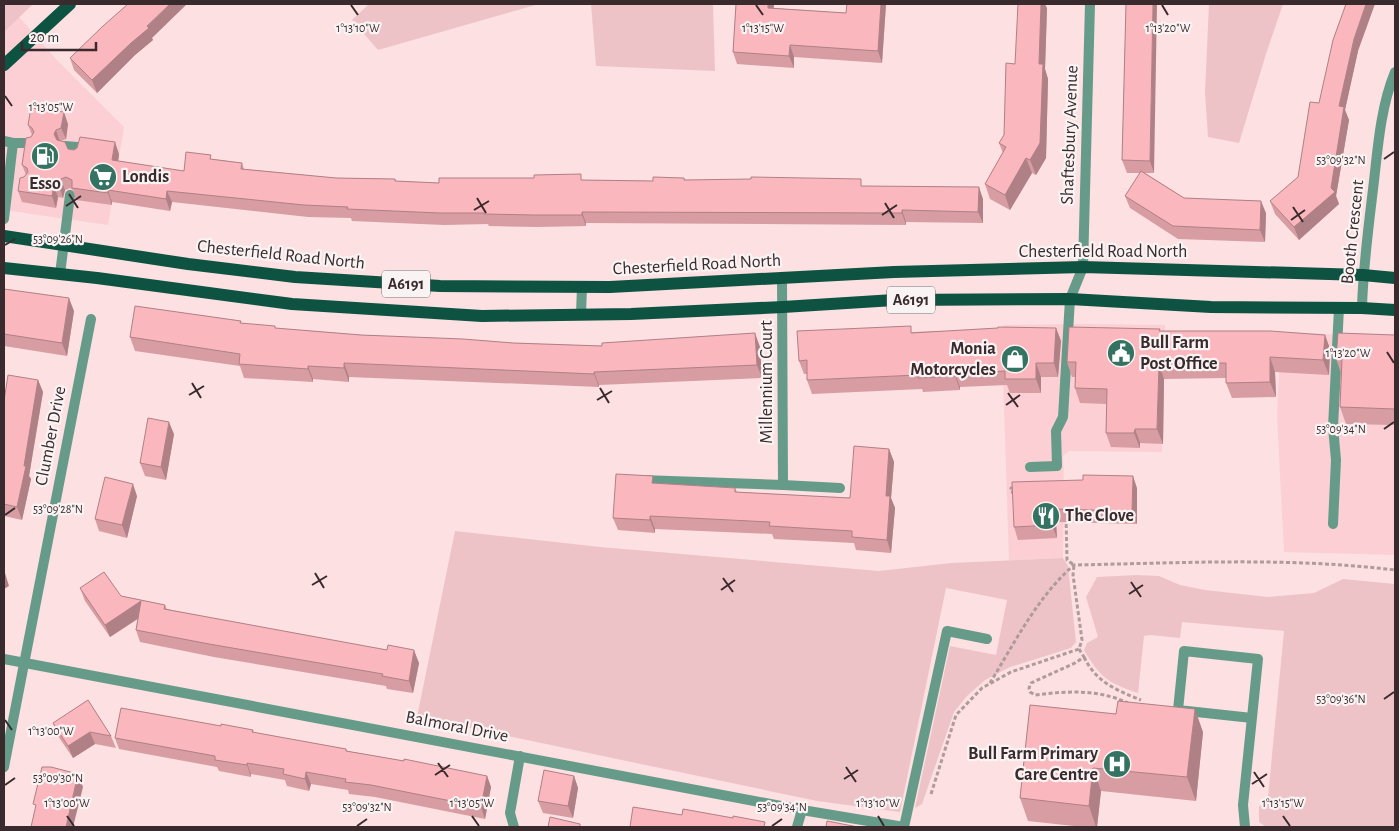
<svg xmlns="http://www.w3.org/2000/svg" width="1399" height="831" viewBox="0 0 1399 831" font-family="'Alegreya Sans',sans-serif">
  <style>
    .built { fill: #fbcfd4 }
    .green { fill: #eec3c7 }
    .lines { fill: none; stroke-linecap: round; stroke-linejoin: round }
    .path { stroke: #b09a9c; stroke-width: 3; stroke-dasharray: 4 2.5; stroke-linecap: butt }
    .service { stroke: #669b8a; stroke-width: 10 }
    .minor { stroke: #669b8a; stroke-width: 10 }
    .primary { stroke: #0e5242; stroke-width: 12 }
    .wall { fill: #d79da3 }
    .shaded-wall { fill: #af8085 }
    .building { fill: #fab7be; stroke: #af8085 }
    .ticks { fill: none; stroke: #392b2d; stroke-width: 2 }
    .labels { text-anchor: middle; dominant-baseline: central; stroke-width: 4.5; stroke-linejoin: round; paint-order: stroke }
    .shield { fill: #faf3f3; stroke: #736768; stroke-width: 1 }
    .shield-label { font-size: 16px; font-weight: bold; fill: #392b2d }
    .street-label { font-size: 18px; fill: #392b2d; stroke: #faf3f3 }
    .poi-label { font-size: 18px; font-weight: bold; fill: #392b2d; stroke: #faf3f3; text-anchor: start }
    .ticks-label { font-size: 12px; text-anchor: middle; fill: #392b2d; stroke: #faf3f3; stroke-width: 4.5; stroke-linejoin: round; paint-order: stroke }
  </style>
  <rect width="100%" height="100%" fill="#fce0e2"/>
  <path class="built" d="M 4,4 L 33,4 L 19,17 L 56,59 L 124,127 L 108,225 L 4,210 Z
    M 1083,324 L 1165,325 L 1162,452 L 1069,451 L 1063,456 L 1064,487 L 1063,558 L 1009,560 L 1003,376 L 1003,325 Z
    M 1281,332 L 1395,337 L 1395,555 L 1284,552 L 1277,416 Z"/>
  <path class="green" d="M 4,4 L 33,4 L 4,32 Z
    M 369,4 L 539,4 L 378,50 L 352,20 Z
    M 591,4 L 713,4 L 715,71 L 596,66 Z
    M 1209,4 L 1283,4 L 1266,54 L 1239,143 L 1208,137 L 1205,92 Z
    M 455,531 L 600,547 L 879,571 L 951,563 L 1063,558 L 1068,566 L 1076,642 L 1071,648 L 1010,667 L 985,680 L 967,696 L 954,712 L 922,804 L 915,808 L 950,646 L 996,655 L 1007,600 L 946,588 L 900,812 L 817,801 L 417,717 Z
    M 1137,575 L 1159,576 L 1180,585 L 1205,590 L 1268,597 L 1314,593 L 1343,579 L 1395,584 L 1395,827 L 1266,827 L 1259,822 L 1259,806 L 1267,807 L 1284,631 L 1182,622 L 1180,638 L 1150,635 L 1144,636 L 1138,693 C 1109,683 1100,678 1084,650 L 1087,643 L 1098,637 L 1086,597 L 1097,577 Z"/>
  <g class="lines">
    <path class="path" d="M 1015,492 L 1011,492 L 1011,488 L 1016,488
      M 1079,649 L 1084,657 L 1075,663 L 1031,683 L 1029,688 L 1030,692 L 1035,695 C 1067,691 1098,689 1128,703
      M 1084,657 C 1096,682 1116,690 1141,700
      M 990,683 C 1015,642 1038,596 1074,565 C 1181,563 1289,557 1395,570
      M 931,794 L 956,715 L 982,688 L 1011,672 L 1079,649 L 1082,640 L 1073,575 L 1074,565 L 1067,560 L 1066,518"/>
    <path class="service" d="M 4,141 L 13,143 L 31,143
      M 65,146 L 77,147 L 76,155
      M 4,219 L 13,143
      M 60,274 L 70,195
      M 581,314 L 582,287
      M 1030,467 L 1057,466 L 1056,431 L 1063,417 L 1070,299
      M 1333,524 L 1336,460 L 1333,427 L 1339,308
      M 904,827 L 947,631 L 987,639
      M 1245,827 L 1243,805 L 1258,659 L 1184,651 L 1178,710 L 1252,718"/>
    <path class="minor" d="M 782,278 L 783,485 L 840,488
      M 1070,299 L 1083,267 L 1090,4
      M 1362,308 C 1363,266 1369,223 1374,181 C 1378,145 1381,106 1395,72
      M 641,480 L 783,485
      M 4,659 L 802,810 L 904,827
      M 4,767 L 91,319
      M 514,827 L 510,813 L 520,756
      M 797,827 L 802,810"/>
    <path class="primary" d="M 4,65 L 70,4
      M 4,236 L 188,264 L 295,277 L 440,286 L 610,287 L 894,272 L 1083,267 L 1363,275 L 1395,278
      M 4,268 L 97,278 L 292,304 L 482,316 L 631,314 L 783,307 L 894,300 L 1070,299 L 1211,307 L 1362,308 L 1395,310"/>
  </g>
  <path class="wall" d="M 736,4 L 774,4 L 773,8 L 846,13 L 886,4 L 882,63 L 794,57 L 794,68 L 737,64 L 733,52 Z
    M 1126,4 L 1154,173 L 1145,173 L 1184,198 L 1266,213 L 1265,242 L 1178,239 L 1130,208 L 1125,196 L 1140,173 L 1127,173 L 1122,160 Z
    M 1047,8 L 1045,69 L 1048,79 L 1046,158 L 1036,175 L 1032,173 L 1010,210 L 990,199 L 985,184 L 1003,153 L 999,143 L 1004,135 L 1015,64 Z
    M 152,38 L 153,40 L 135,55 L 97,93 L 74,70 L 70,58 Z
    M 1358,51 L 1345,110 L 1349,120 L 1336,196 L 1339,204 L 1299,240 L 1275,214 L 1270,201 L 1298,177 L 1319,103 Z
    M 68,124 L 66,139 L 61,141 L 68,149 L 119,154 L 118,161 L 184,171 L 212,159 L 242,163 L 244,169 L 336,178 L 395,179 L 396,181 L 439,183 L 583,180 L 653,181 L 684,178 L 685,180 L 863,186 L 983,199 L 983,223 L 906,222 L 906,225 L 586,223 L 586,226 L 538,227 L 489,226 L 488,224 L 444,225 L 352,221 L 351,218 L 308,217 L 172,202 L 170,211 L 112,202 L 112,205 L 76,200 L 73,190 L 70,188 L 65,190 L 63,198 L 58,197 L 56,208 L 22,202 L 18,191 L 26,175 L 22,165 L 32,135 L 28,125 Z
    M 4,289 L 74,311 L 67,356 L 4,346 Z
    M 241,321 L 241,323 L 275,328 L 361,335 L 513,343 L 602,346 L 760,347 L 762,378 L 599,385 L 599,387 L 349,377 L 349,382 L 313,379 L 313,382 L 244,378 L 240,366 L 135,351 L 130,337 Z
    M 1056,328 L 1061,341 L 1058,377 L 1041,377 L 1041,393 L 1010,393 L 1007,385 L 960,387 L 960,390 L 923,392 L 922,389 L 812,394 L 807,380 L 807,374 L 804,374 L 799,361 L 913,332 Z
    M 1160,331 L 1325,335 L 1330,349 L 1329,375 L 1275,372 L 1276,397 L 1232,398 L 1226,383 L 1226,378 L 1164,379 L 1163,444 L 1140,443 L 1140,448 L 1111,447 L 1106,433 L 1107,404 L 1080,403 L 1075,388 L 1075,377 L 1072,377 L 1067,362 Z
    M 1395,335 L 1395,425 L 1346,424 L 1340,407 L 1341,373 L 1336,359 Z
    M 38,380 L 43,392 L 29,476 L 31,479 L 22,520 L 4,516 L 4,401 Z
    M 174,434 L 166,480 L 145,476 L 140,463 Z
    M 889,449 L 894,462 L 891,498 L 895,508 L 891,553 L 856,550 L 854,543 L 774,539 L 772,534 L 655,529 L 655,533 L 618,530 L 613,518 L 655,483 L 735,488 L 737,492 L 850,498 Z
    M 1012,482 L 1137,488 L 1137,524 L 1056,522 L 1057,538 L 1018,540 L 1014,527 Z
    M 137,496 L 127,538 L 99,531 L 95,519 Z
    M 80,588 L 165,605 L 167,609 L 419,663 L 413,693 L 387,689 L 386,686 L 214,657 L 140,642 L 136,630 L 138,619 L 110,637 L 85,601 Z
    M 1030,705 L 1203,732 L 1196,801 L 1101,791 L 1097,827 L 1083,827 L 1028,821 L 1020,798 Z
    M 53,723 L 111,736 L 116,748 L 95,744 L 73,758 L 58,736 Z
    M 221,726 L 253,730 L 254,733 L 346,749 L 347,751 L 487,776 L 491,787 L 485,819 L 375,797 L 349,794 L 348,790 L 311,784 L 309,791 L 287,786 L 285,780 L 251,774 L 251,777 L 219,771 L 217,767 L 119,749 L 115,738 Z
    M 574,776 L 578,788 L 573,818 L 543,813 L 538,801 Z"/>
  <path class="shaded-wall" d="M 170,4 L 187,4 L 152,38 L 153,40 L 135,55 L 97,93 L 92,80 Z
    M 768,4 L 774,4 L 773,20 L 768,8 Z
    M 881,4 L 886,4 L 882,63 L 878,51 Z
    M 1041,4 L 1045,4 L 1047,8 L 1045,69 L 1048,79 L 1046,158 L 1036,175 L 1030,160 L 1039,64 Z
    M 1153,4 L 1157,4 L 1154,173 L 1150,161 Z
    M 1366,4 L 1375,4 L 1358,51 L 1345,110 L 1349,120 L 1336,196 L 1339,204 L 1299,240 L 1294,227 L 1331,188 L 1339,106 L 1354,39 Z
    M 790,45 L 794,57 L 794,68 L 789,56 Z
    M 64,112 L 68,124 L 66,139 L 61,128 Z
    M 56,130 L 60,142 L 58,146 L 54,134 Z
    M 115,142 L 119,154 L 117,172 L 112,160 Z
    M 1026,158 L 1032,173 L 1010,210 L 1005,195 Z
    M 61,179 L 65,190 L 63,198 L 59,186 Z
    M 54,186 L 58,197 L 56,208 L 52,196 Z
    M 979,187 L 983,199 L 983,223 L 978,212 Z
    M 108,190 L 112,202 L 112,205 L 108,193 Z
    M 167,191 L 172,202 L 170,211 L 166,199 Z
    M 1261,201 L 1266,213 L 1265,242 L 1260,230 Z
    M 902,210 L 906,222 L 906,225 L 902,213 Z
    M 582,212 L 586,223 L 586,226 L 582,215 Z
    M 69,298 L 74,311 L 67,356 L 62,343 Z
    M 1056,328 L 1061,341 L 1058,377 L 1054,363 Z
    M 755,333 L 760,347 L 762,378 L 757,365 Z
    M 1325,335 L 1330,349 L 1329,375 L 1323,360 Z
    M 1270,357 L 1275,372 L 1276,397 L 1270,382 Z
    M 344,363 L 349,377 L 349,382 L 344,368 Z
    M 1036,363 L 1041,377 L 1041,393 L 1036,379 Z
    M 1159,364 L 1164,379 L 1163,444 L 1157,429 Z
    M 308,366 L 313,379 L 313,382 L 308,369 Z
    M 594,372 L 599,385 L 599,387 L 594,374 Z
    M 955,374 L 960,387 L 960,390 L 955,376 Z
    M 38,380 L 43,392 L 29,476 L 31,479 L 22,520 L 17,507 Z
    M 169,422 L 174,434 L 166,480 L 161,467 Z
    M 1135,429 L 1140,443 L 1140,448 L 1134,433 Z
    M 889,449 L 894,462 L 891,498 L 895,508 L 891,553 L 887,540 L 886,496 Z
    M 1133,476 L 1137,488 L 1137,524 L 1132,511 Z
    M 133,484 L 137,496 L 127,538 L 122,525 Z
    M 1052,509 L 1056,522 L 1057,538 L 1052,525 Z
    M 650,516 L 655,529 L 655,533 L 650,520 Z
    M 5,573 L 9,586 L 4,589 L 4,574 Z
    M 141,601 L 146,613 L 110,637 L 105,625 Z
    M 414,650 L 419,663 L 413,693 L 409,681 Z
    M 1195,709 L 1203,732 L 1196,801 L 1187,777 Z
    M 90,732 L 95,744 L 73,758 L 68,746 Z
    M 247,763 L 251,774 L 251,777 L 247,765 Z
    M 1093,768 L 1101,791 L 1097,827 L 1096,827 L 1089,806 Z
    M 306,772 L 311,784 L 309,791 L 305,779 Z
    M 78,774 L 83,787 L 73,827 L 66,827 Z
    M 487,776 L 491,787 L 485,819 L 481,807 Z
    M 574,776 L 578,788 L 573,818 L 568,806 Z"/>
  <path class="building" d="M 128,4 L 170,4 L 147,26 L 149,28 L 131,43 L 92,80 L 70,58 L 103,26 Z
    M 736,4 L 768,4 L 768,8 L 846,13 L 847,4 L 881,4 L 878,51 L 790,45 L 789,56 L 733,52 Z
    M 1018,4 L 1041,4 L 1039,64 L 1043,64 L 1040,143 L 1030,160 L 1026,158 L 1005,195 L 985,184 L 1006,147 L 999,143 L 1004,135 L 1006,63 L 1015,64 Z
    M 1126,4 L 1153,4 L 1150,161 L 1122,160 Z
    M 1346,4 L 1366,4 L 1354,39 L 1339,106 L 1344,107 L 1331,188 L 1335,192 L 1294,227 L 1270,201 L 1298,177 L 1310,102 L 1319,103 L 1333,40 Z
    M 31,108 L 64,112 L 61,128 L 56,130 L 54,134 L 57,140 L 65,142 L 68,149 L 74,150 L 77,148 L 80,137 L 115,142 L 112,160 L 184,171 L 186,152 L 211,155 L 210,159 L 242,163 L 241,169 L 336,178 L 395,179 L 395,181 L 439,183 L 439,178 L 534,178 L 534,175 L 581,174 L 581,180 L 653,181 L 653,177 L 684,178 L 684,180 L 751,179 L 751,177 L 861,179 L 861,186 L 979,187 L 978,212 L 902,210 L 902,213 L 582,212 L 582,215 L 534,215 L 484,214 L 484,213 L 440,213 L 347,209 L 348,207 L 304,205 L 167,191 L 166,199 L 108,190 L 108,193 L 72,188 L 72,180 L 66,177 L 61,179 L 59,186 L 54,186 L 52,196 L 18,191 L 20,178 L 24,177 L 28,172 L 27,168 L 22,165 L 26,138 L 31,137 L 34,132 L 32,128 L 28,125 Z
    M 1141,171 L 1184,198 L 1261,201 L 1260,230 L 1173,226 L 1125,196 Z
    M 4,289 L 69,298 L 62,343 L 4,334 Z
    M 135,306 L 241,321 L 240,323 L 275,326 L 275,328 L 361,335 L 463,339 L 513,343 L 602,346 L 602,343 L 755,333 L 757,365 L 594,372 L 594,374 L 344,363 L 344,368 L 308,366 L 308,369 L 239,364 L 240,354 L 130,337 Z
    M 911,326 L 911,333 L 998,328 L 998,327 L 1056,328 L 1054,363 L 1036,363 L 1036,379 L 1005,379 L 1005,371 L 955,374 L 955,376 L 918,378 L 918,375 L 807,380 L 807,360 L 799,361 L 797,331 Z
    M 1069,327 L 1160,329 L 1159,331 L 1270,331 L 1325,335 L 1323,360 L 1270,357 L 1270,382 L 1226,383 L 1226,363 L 1159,364 L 1157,429 L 1135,429 L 1134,433 L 1106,433 L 1107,389 L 1075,388 L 1076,362 L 1067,362 Z
    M 1338,333 L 1395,335 L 1395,409 L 1340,407 L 1342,359 L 1336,359 Z
    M 8,375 L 38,380 L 24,466 L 26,466 L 17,507 L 4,504 L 4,401 Z
    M 148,418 L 169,422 L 161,467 L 140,463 Z
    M 854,446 L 889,449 L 886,496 L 890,496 L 887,540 L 852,537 L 852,531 L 769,526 L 770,522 L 650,516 L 650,520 L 613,518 L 616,474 L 653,476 L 652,483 L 735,488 L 735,492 L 850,498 Z
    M 1083,475 L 1133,476 L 1132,511 L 1052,509 L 1052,525 L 1014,527 L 1012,482 L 1083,480 Z
    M 105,477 L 133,484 L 122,525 L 95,519 Z
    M 104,572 L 121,596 L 165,605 L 164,609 L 387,650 L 388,645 L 414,650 L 409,681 L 382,676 L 383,674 L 209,644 L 136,630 L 141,601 L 105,625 L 80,588 Z
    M 88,700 L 111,736 L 90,732 L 68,746 L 53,723 Z
    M 1118,701 L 1195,709 L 1187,777 L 1093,768 L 1089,806 L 1020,798 L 1030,705 L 1116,714 Z
    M 121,708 L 221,726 L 221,724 L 253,730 L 252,732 L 346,749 L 346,751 L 404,761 L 404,759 L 487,776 L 481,807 L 371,785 L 345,782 L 346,779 L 306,772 L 305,779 L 283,774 L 284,769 L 247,763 L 247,765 L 215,760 L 215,756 L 115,738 Z
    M 42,767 L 51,767 L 78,774 L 66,827 L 31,827 L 36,805 L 33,804 Z
    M 544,770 L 574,776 L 568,806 L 538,801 Z
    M 633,807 L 682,815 L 683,809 L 733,818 L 733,816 L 765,822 L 764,827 L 630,827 Z
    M 550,817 L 580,824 L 580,827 L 548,827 Z
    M 827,821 L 858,827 L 826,827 Z"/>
  <path class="ticks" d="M 351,5 L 358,15M 756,5 L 763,15M 1162,5 L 1168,15M 5,96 L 12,106M 1384,159 L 1394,152M 69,194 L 78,208M 477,198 L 486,213M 885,203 L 894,218M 66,206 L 81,196M 1293,207 L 1303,222M 474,210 L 489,201M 882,215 L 897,205M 1291,220 L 1305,210M 5,245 L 15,239M 1387,352 L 1394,363M 192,383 L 201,398M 600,388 L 609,403M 1008,393 L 1018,407M 189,395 L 204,386M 597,400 L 612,391M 1006,405 L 1020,395M 1384,429 L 1394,422M 5,515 L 15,508M 315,573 L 324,588M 723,578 L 733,592M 1131,582 L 1141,597M 312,585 L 327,576M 721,590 L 735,580M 1129,594 L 1143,585M 1384,699 L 1394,692M 5,720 L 12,730M 438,763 L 448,777M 846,767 L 856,782M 1254,772 L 1264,787M 435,775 L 450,765M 844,779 L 858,770M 1252,784 L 1267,774M 5,785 L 15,778M 67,816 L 74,826M 472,816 L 479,826M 878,816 L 884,826M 1283,816 L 1290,826M 357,826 L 367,819M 772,826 L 782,819"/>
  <defs>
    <symbol id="fuel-disc" viewBox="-11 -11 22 22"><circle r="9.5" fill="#347361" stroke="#faf3f3"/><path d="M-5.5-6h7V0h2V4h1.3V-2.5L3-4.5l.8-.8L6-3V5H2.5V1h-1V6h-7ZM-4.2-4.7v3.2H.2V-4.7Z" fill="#fff"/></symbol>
    <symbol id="supermarket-disc" viewBox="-11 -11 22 22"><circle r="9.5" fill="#347361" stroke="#faf3f3"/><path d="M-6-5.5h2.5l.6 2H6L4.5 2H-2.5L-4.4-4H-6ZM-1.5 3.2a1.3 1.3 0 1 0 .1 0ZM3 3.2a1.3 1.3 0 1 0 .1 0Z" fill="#fff"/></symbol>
    <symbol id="civic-disc" viewBox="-11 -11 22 22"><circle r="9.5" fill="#347361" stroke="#faf3f3"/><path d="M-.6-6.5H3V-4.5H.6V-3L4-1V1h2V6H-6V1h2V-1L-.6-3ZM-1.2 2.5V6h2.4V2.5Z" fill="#fff"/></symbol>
    <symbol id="shop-disc" viewBox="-11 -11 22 22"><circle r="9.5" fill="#347361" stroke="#faf3f3"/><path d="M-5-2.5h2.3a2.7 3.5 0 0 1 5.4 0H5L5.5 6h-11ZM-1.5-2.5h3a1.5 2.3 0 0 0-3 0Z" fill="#fff"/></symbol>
    <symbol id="restaurant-disc" viewBox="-11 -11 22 22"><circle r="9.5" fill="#347361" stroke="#faf3f3"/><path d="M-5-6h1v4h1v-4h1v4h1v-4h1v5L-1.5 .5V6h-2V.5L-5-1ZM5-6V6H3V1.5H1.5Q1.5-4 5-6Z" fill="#fff"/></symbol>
    <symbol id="hospital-disc" viewBox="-11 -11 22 22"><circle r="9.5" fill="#347361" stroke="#faf3f3"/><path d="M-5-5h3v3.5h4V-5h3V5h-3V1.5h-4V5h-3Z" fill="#fff"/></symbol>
  </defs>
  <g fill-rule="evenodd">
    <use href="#fuel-disc" x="29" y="140" width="32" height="32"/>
    <use href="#supermarket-disc" x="87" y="161" width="32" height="32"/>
    <use href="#civic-disc" x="1105" y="337" width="32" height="32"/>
    <use href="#shop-disc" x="999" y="343" width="32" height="32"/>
    <use href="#restaurant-disc" x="1030" y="500" width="32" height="32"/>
    <use href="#hospital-disc" x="1101" y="748" width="32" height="32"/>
  </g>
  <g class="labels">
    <g class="shield">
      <rect x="382" y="270.5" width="48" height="27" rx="4"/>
      <rect x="887" y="286.5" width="48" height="27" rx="4"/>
    </g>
    <g class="shield-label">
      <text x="406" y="284">A6191</text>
      <text x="911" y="300">A6191</text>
    </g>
    <g class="street-label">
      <text transform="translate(1070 135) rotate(-88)">Shaftesbury Avenue</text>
      <text transform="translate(1353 232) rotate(-84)">Booth Crescent</text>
      <text x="1103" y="252">Chesterfield Road North</text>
      <text transform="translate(281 255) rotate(6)">Chesterfield Road North</text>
      <text transform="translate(697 265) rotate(-3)">Chesterfield Road North</text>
      <text transform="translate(767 382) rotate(-90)">Millennium Court</text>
      <text transform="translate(51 436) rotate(-79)">Clumber Drive</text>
      <text transform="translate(457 727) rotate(11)">Balmoral Drive</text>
    </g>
    <g class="poi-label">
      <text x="122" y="177">Londis</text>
      <text x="45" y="184" text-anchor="middle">Esso</text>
      <text x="1140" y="343">Bull Farm<tspan x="1140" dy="21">Post Office</tspan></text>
      <text x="996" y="349" text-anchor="end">Monia<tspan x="996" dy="21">Motorcycles</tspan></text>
      <text x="1065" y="516">The Clove</text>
      <text x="1098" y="754" text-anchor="end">Bull Farm Primary<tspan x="1098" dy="21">Care Centre</tspan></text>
    </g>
  </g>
  <g class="ticks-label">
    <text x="358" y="32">1°13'10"W</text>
    <text x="763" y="32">1°13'15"W</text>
    <text x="1168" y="32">1°13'20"W</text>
    <text x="51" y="111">1°13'05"W</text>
    <text x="1341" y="164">53°09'32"N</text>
    <text x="58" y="243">53°09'26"N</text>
    <text x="1348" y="357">1°13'20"W</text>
    <text x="1341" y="433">53°09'34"N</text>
    <text x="58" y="513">53°09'28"N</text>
    <text x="1341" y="703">53°09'36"N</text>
    <text x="51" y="735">1°13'00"W</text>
    <text x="58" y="782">53°09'30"N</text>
    <text x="67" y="807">1°13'00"W</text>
    <text x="472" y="807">1°13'05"W</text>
    <text x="878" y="807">1°13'10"W</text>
    <text x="1283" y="807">1°13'15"W</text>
    <text x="367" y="811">53°09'32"N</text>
    <text x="782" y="811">53°09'34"N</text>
  </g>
  <rect width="1399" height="831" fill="none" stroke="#392b2d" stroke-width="10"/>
  <path d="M22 42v8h74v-8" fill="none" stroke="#392b2d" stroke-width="2.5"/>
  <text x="30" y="42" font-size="15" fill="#392b2d" stroke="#faf3f3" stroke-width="4" paint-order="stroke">20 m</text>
</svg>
